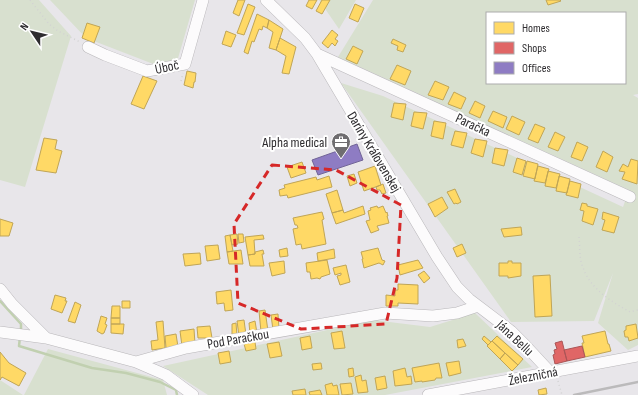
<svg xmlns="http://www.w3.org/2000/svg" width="638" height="395" viewBox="0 0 638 395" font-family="'Sofia Sans Condensed',sans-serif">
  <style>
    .green { fill: #d8e0cf; fill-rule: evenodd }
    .homes { fill: #ffd966; stroke: #c0a556 }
    .shops { fill: #e06666; stroke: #ab5556 }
    .offices { fill: #8e7cc3; stroke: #716497 }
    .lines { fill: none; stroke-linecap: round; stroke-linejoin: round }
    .stream { stroke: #c1d0b0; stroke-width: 2.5 }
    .minor-casing { stroke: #b9b7ba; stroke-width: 12 }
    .path { stroke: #d2d2d2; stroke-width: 1.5; stroke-dasharray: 1 3; stroke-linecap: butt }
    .minor { stroke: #fcfbfc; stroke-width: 11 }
    .rail { stroke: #bbbabb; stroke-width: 2.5 }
    .marked { fill: none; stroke: #d62828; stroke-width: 3; stroke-dasharray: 8 5; stroke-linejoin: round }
    .labels { text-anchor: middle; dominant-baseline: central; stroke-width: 4; stroke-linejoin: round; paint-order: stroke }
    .street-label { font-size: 14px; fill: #2e2c2f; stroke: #fff }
    .poi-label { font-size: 14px; fill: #2e2c2f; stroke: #fff; text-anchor: end }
  </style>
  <rect width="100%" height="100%" fill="#e8e6ea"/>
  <path class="green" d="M 0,0 L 39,0 L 71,36 L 25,187 L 0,180 Z
    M 50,0 L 195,0 L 174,72 L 86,38 Z
    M 319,0 L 356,0 L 339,29 Z
    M 373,0 L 638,0 L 638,94 L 633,95 L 638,98 L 638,345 L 628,350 L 598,323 L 613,273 L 594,321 L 511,322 L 341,83 L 383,96 L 623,207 L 629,190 L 338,57 ZM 487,13 L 625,13 L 625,83 L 487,83 Z
    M 475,313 L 532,367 L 385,395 L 208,395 L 163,366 L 373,320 L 430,327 Z
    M 48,349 L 163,380 L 167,395 L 24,395 Z
    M 0,380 L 23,395 L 0,395 Z"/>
  <path class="homes" d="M 238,0 L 245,0 L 239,16 L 233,13 Z
    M 309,0 L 317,0 L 312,9 L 306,6 Z
    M 322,0 L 330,0 L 322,14 L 316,11 Z
    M 546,0 L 560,0 L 561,1 L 548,5 Z
    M 248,4 L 255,7 L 244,35 L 237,33 Z
    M 355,4 L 364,8 L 358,22 L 349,18 Z
    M 257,14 L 269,20 L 267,28 L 263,26 L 262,30 L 259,29 L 254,42 L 252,41 L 248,54 L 244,52 Z
    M 269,20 L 283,29 L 276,50 L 269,48 L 273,32 L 267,28 Z
    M 87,23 L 100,27 L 94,43 L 82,38 Z
    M 332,30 L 338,35 L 335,39 L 338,41 L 335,46 L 332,43 L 328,48 L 322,43 Z
    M 226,31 L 236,35 L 231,47 L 222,44 Z
    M 280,38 L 296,47 L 289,74 L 282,73 L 286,56 L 276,50 Z
    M 393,39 L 406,45 L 403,52 L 397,50 L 398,46 L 391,43 Z
    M 353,46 L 363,51 L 357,64 L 346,59 Z
    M 397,65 L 411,71 L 405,85 L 390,79 Z
    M 187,71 L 196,73 L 195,82 L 194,82 L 193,88 L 184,85 Z
    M 143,76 L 157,81 L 144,109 L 131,104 Z
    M 435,81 L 449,87 L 443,100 L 428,95 Z
    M 454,92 L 466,98 L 461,109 L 448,104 Z
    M 475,101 L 485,106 L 480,118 L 469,113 Z
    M 394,103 L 406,104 L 403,120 L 391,117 Z
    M 493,111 L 507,117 L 503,128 L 488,121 Z
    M 414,112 L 427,113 L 423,129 L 411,126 Z
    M 512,116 L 525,122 L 519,135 L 506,129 Z
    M 434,121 L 446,123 L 443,139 L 431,136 Z
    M 535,124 L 545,128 L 538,143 L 528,139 Z
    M 455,131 L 467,133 L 463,148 L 451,145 Z
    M 555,132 L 565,137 L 558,151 L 548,147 Z
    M 44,138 L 57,140 L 55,149 L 62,151 L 56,173 L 36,170 Z
    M 475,139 L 487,141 L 483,157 L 471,153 Z
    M 577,142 L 588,147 L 582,161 L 571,157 Z
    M 495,148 L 508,150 L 504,166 L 492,163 Z
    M 603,151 L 613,157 L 607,172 L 596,167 Z
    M 517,158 L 526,161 L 522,175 L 513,172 Z
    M 631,159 L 638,161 L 637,184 L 622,179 L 625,172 L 619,171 L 623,164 L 628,167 Z
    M 527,161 L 538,164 L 535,179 L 523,176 Z
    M 302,162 L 306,173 L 291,178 L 287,167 Z
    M 375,166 L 381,185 L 364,191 L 358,172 Z
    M 538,166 L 549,169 L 545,183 L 534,181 Z
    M 548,171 L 560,174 L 556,188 L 545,186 Z
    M 354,174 L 357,183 L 350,186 L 347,176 Z
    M 329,176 L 332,187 L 288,198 L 287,195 L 280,196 L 279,190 L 285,188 L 284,185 L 316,177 L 317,180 Z
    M 559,176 L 570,179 L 567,193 L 556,191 Z
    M 570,181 L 581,184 L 578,198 L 566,195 Z
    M 383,184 L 386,193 L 382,194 L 380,190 L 377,190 L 376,187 Z
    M 455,189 L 461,202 L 457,204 L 456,203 L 454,204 L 447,192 Z
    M 337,190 L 343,210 L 332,213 L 326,194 Z
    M 442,197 L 448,208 L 435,217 L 428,204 Z
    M 582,203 L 587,204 L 587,206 L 598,209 L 593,225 L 582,221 L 584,211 L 580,210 Z
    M 363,206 L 365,214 L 336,224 L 332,213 L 343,210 L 344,213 Z
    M 377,206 L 378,208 L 383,206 L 386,213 L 387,212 L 388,216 L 387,216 L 389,223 L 377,226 L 379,230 L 371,233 L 366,221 L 370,220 L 368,211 L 371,210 L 370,208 Z
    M 322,212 L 324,219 L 322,220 L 326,244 L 302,249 L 301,244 L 296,245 L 293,229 L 298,228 L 297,225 L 295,225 L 293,218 Z
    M 603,212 L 619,217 L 614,233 L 602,230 L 605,220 L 602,219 Z
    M 0,219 L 13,223 L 9,236 L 0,236 Z
    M 521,227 L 522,235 L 504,237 L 501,229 Z
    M 237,234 L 238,244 L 232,245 L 230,235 Z
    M 238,234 L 243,234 L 244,242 L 239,243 Z
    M 230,235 L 233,251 L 227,252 L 225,236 Z
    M 263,235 L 264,239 L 254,240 L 255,254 L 248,255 L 245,237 Z
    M 462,244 L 466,253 L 457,257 L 453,248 Z
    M 218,245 L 220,259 L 207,261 L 205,246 Z
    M 287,248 L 288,256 L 280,257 L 279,250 Z
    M 378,248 L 382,260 L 385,261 L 383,265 L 379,263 L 364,268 L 362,259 L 363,259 L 361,252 Z
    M 334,249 L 335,258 L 318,261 L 317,253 Z
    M 241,250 L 243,264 L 229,264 L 227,252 Z
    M 263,250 L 264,254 L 262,254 L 264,266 L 250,266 L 248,255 L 255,254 L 255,252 Z
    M 200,253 L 201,264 L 185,266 L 183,254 Z
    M 327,260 L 330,274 L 321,277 L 320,279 L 317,278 L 311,279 L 310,272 L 307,272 L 306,263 Z
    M 418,260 L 423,268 L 400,275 L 398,265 Z
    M 284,261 L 285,273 L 272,276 L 269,263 Z
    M 508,261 L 512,261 L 512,263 L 521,263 L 521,276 L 508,278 L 508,276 L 499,276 L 499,263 L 508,263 Z
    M 346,265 L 350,282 L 340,285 L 337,276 L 341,275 L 341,273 L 335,275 L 333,268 Z
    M 424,271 L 430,278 L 424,283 L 418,275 Z
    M 550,275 L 552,316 L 535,317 L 533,276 Z
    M 398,284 L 418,285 L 418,304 L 398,303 L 398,306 L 386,306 L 386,295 L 395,296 L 395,290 L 398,290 Z
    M 231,290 L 233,310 L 225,311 L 224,303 L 217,304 L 216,292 Z
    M 55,295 L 66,298 L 65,301 L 67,301 L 62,313 L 51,309 Z
    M 122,301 L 130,301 L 130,308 L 122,308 Z
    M 75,302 L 81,305 L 75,323 L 68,321 Z
    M 112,306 L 120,306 L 120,318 L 111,318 Z
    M 265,310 L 268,331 L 261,332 L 259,311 Z
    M 278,314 L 279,329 L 273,330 L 271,315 Z
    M 101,316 L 107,318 L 105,324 L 107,325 L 104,333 L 102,334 L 97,331 Z
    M 111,318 L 120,318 L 120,324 L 111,324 Z
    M 244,320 L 246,335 L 239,336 L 237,321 Z
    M 163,321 L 165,348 L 152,350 L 151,341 L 158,340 L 156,322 Z
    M 255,321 L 257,333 L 250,334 L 249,323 Z
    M 236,323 L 237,336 L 232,336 L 232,324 Z
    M 111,324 L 124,324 L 123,334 L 111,333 Z
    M 636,324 L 638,338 L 629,341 L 628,337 L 625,337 L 624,331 L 626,330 L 626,326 Z
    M 210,326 L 212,338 L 198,338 L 197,327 Z
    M 194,329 L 195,344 L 182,346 L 180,331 Z
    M 342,331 L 345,348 L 334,349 L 331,333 Z
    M 605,331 L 608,344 L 609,344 L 611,351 L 585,357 L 582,343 L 584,343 L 582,336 Z
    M 176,334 L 178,347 L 166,348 L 165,336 Z
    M 310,336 L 312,348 L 302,350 L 300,338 Z
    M 484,336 L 491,342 L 488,345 L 482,339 Z
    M 497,336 L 523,359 L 518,365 L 492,341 Z
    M 463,339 L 466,346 L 458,348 L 457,340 Z
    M 492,341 L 505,353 L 500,359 L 487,346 Z
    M 255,342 L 256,349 L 246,351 L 244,344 Z
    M 279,342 L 282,356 L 270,358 L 267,344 Z
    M 229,351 L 231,362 L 220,364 L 218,353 Z
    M 0,352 L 9,363 L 26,373 L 19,386 L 2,377 L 0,380 Z
    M 505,353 L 518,365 L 512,371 L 500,359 Z
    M 459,361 L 461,373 L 449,376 L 446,363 Z
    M 321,363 L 322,369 L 313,370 L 312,364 Z
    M 439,363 L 442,378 L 436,378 L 435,380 L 422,382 L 422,381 L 415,382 L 412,368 Z
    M 353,368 L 354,376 L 349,377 L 348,369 Z
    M 405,368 L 407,377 L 411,376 L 412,384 L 395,386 L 393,371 Z
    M 361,375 L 362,381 L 366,380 L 368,392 L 358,393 L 355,377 Z
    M 385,376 L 387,388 L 377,390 L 375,378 Z
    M 332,383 L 333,386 L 337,385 L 339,395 L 327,395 L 325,385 Z
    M 351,383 L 353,394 L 342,395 L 340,384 Z
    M 546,388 L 547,394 L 539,395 L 538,390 Z
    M 305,389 L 306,395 L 293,395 L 292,391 Z
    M 320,390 L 322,395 L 310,395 L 309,392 Z"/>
  <path class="shops" d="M 562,341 L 567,361 L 555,364 L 553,355 L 555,354 L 554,350 L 557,349 L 555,343 Z
    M 582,346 L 585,357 L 567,361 L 564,350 Z"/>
  <path class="offices" d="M 357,144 L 363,160 L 318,175 L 312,160 Z"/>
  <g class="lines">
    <path class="stream" d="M 0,301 L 21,324 L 21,332
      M 20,337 L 19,346 L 92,368 L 126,373 L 160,382 L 176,390 L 177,395"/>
    <defs>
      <path id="minor" d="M 266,0 L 305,38 L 317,54 L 437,257 L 457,287 L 469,299 L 511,331 L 525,345 L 550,372
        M 88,47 L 105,55 L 147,71 L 185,64 L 203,0
        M 317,54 L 630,197
        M 0,289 L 12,304 L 46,338
        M 0,332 L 46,338 L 136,362 L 186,348 L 385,313 L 433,316 L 457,313 L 478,306
        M 136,362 L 166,375 L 193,395
        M 428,395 L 638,356"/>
    </defs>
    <use href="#minor" class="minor-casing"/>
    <path class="path" d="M 30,0 L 49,24 L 58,31 L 80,42
      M 181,81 L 183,73
      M 579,237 C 580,246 579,256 582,265 C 590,289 609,300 630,312 L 638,310
      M 558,381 L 562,395"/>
    <use href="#minor" class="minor"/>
    <path class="rail" d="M 574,395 L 638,382"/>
  </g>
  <path class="marked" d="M 272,165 L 336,170 L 401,205 L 397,278 L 386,324 L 301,329 L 238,303 L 234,224 Z"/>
  <defs>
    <symbol id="office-pin" viewBox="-11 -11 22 30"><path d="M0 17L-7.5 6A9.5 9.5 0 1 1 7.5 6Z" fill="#6f6d70" stroke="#fff"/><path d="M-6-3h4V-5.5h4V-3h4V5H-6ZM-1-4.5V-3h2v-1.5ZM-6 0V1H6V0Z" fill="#fff"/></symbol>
  </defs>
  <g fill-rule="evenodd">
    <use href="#office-pin" x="330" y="131" width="22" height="30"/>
  </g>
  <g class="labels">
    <g class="street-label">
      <text transform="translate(167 67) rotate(-12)">Úboč</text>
      <text transform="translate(473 125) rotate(25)">Paračka</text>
      <text transform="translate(374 152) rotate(59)">Dariny Kráľovenskej</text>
      <text transform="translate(515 338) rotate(43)">Jána Bellu</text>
      <text transform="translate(238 339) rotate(-10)">Pod Paračkou</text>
      <text transform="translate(533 376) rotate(-11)">Železničná</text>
    </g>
    <g class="poi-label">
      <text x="327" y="142">Alpha medical</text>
    </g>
  </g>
  <rect x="486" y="12" width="140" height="72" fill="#ffffff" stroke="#ababac"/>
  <rect x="494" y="22" width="20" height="12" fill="#ffd966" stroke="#ababac"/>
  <text x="522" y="32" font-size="12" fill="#2e2c2f">Homes</text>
  <rect x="494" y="42" width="20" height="12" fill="#e06666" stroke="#ababac"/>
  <text x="522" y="52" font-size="12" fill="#2e2c2f">Shops</text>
  <rect x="494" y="62" width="20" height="12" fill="#8e7cc3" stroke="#ababac"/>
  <text x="522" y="72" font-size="12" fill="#2e2c2f">Offices</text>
  <g transform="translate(32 32) rotate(305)" stroke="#ffffff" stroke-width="3" paint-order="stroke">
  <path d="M0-3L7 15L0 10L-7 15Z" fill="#2e2c2f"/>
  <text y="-6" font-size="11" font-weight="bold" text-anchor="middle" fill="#2e2c2f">N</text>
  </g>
</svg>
